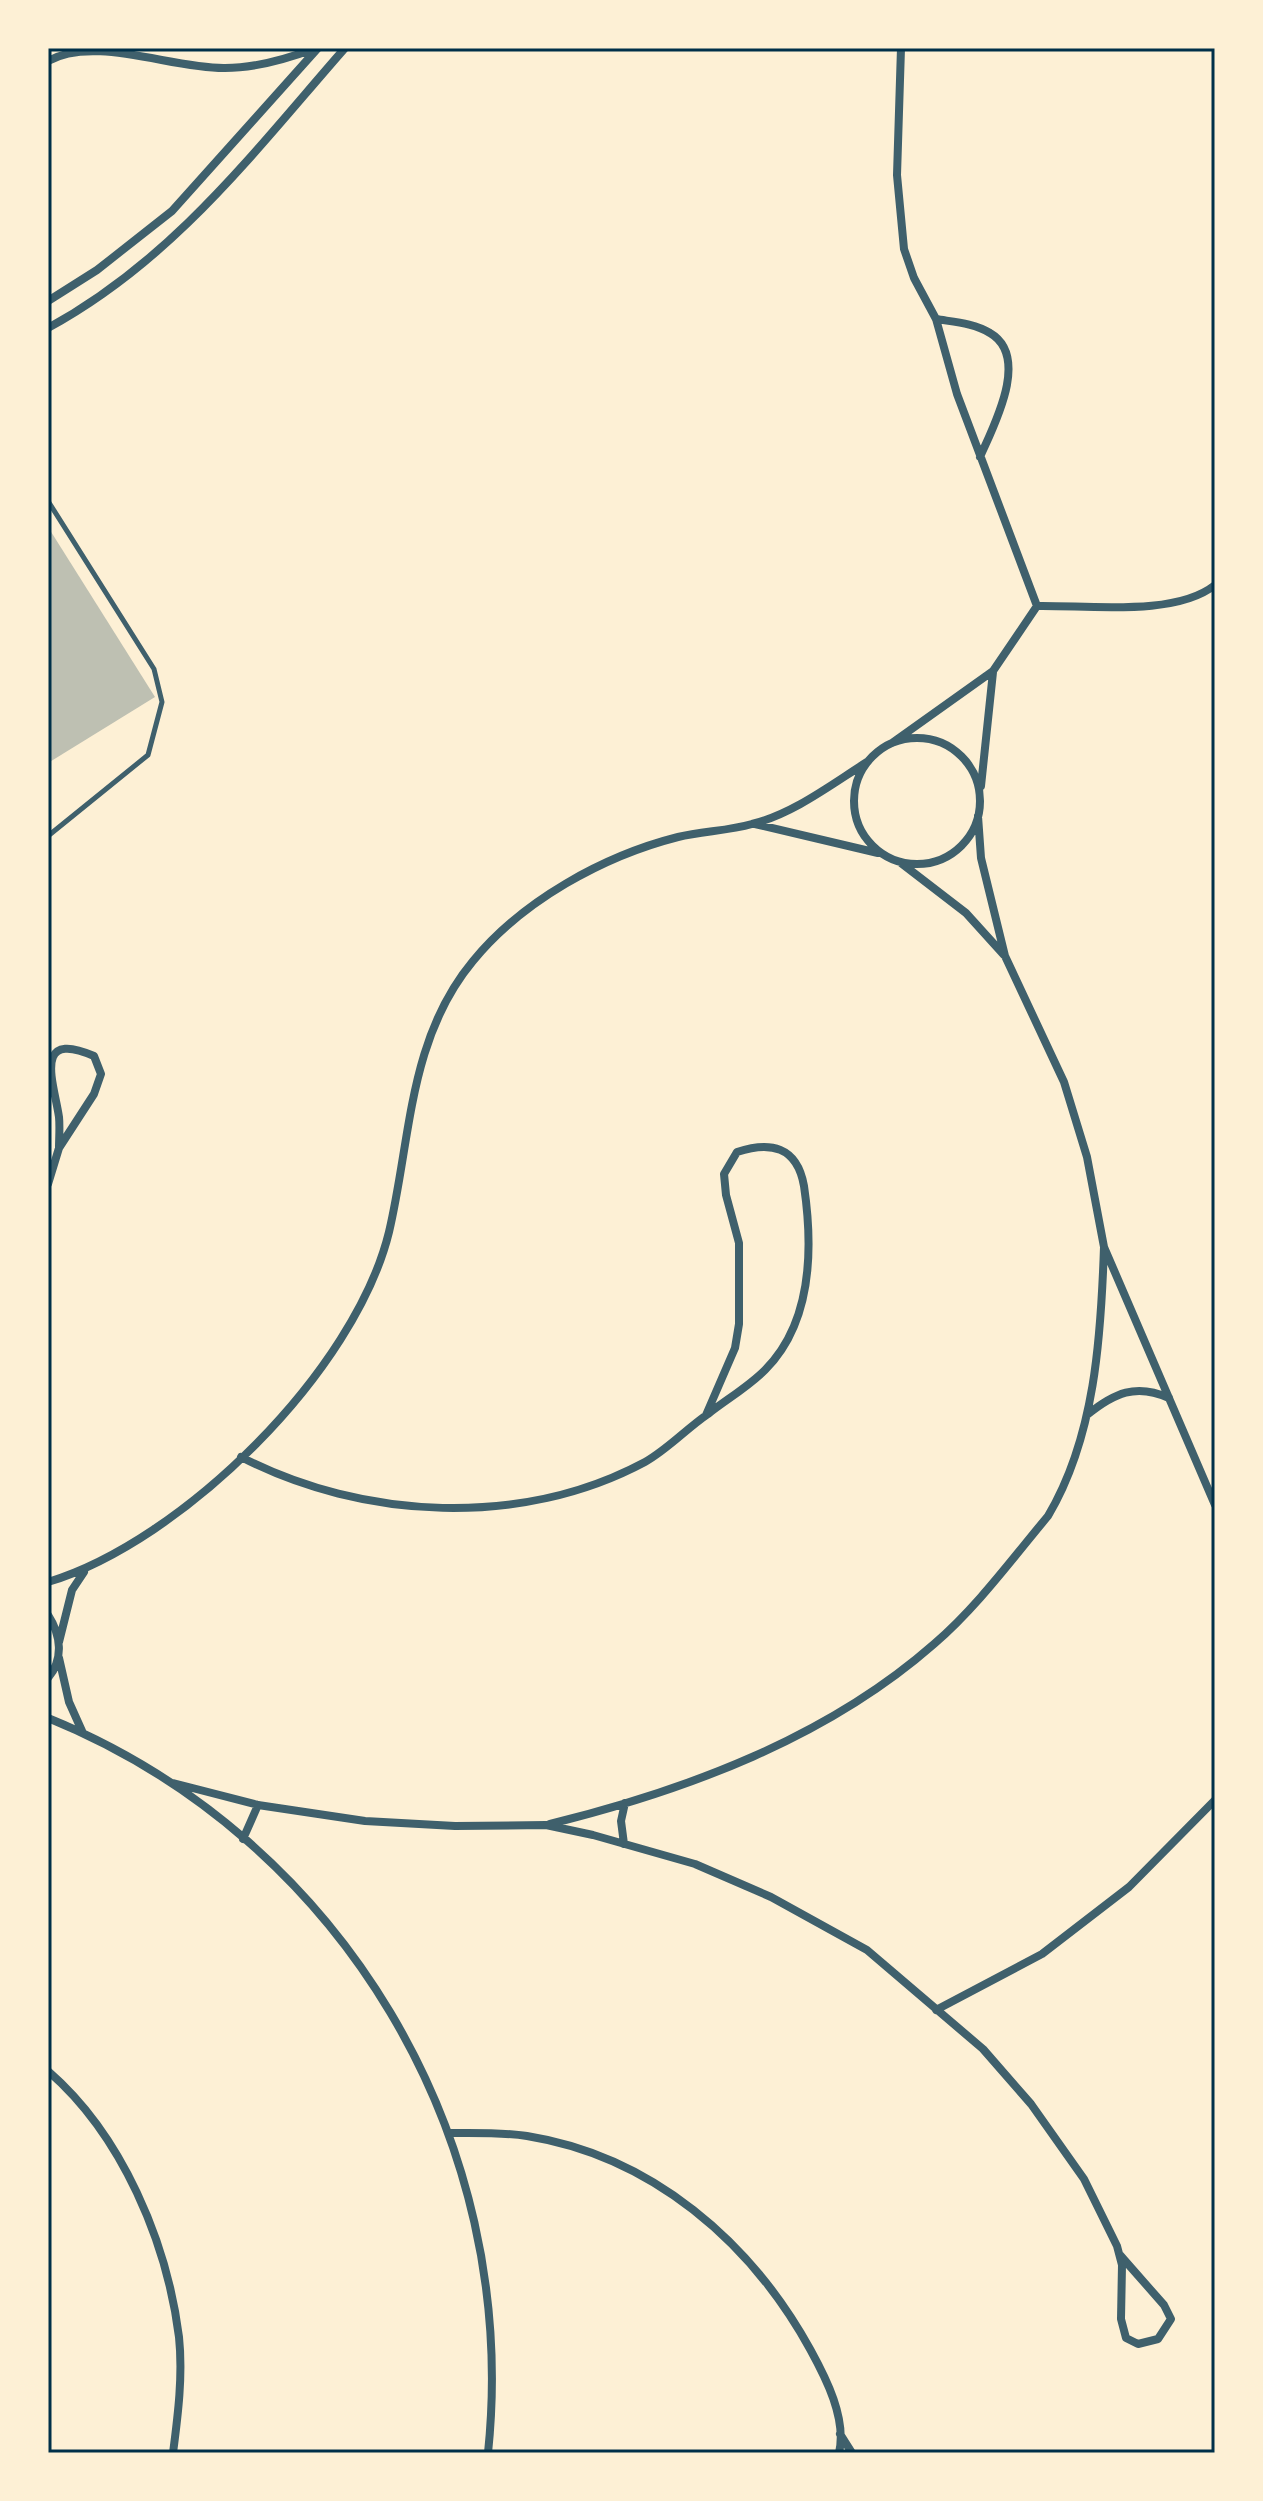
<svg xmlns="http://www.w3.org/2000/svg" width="1263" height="2501" viewBox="0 0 1263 2501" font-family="'Work Sans',sans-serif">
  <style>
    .building { fill: #bec0b2 }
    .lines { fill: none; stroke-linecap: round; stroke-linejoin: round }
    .service { stroke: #3f606c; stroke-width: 5 }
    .minor { stroke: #3f606c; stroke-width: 8 }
    .neatline { fill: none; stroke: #003049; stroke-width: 3 }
  </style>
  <rect width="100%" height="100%" fill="#fdf0d5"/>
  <path class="building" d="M 48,527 L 155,697 L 48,763 Z"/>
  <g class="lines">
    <path class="service" d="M 48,501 L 154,669 L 162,702 L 148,755 L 48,836"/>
    <path class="minor" d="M 48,61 C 94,35 173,69 225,68 C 256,68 287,59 316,48
      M 48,301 L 97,270 L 172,211 L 318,48
      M 936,319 C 954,322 974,323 990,333 C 1031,357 993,427 980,457
      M 48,328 C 173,260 253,153 345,48
      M 1037,606 C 1088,605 1175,617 1215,585
      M854 801a63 63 0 1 1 126 0a63 63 0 1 1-126 0Z
      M 892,743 L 993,671 L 1037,606 L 957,394 L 936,319 L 914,278 L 904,249 L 897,175 L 901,48
      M 981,786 L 993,672
      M 978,816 L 981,858 L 1005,956 L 1064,1082 L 1087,1157 L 1104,1247 L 1215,1505
      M 755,824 L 878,853
      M 901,863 L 966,913 L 1004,955
      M 48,1184 L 59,1148 L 94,1094 L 101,1074 L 94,1056 C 32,1029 54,1083 59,1117 C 60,1127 59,1138 59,1148
      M 1087,1415 C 1114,1393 1136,1383 1169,1398
      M 241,1457 C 363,1520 522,1528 645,1462 C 668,1449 686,1429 708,1414 C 727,1399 748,1387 765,1370 C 813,1322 813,1247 804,1186 C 797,1146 770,1141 737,1152 L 724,1174 L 726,1195 L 739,1243 L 739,1324 L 735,1348 L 706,1415
      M 48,1582 C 183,1541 355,1371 389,1232 C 411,1139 408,1039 473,961 C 522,901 603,856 678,837 C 702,831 728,831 752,824 C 793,814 832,784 867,762
      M 48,1615 C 61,1635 64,1659 48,1678
      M 59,1642 L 72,1590 L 84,1572
      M 59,1658 L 69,1702 L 82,1731
      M 48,1718 C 341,1837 521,2139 488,2453
      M 173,1783 L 258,1805 L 365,1821 L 455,1826 L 546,1825 L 593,1835 L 695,1864 L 771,1897 L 867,1950 L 983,2049 L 1031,2104 L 1084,2179 L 1117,2246 L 1122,2265 L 1121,2319 L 1126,2338 L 1138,2344 L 1158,2339 L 1171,2319 L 1164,2305 L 1120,2255
      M 550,1824 C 687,1790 827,1738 934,1644 C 977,1607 1012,1559 1048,1516 C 1095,1437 1101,1337 1104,1247
      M 243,1839 L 258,1805
      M 624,1844 L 621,1821 L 625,1803
      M 936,2010 L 1042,1954 L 1129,1887 L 1215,1800
      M 48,2071 C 122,2135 167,2242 179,2337 C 183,2375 178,2415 173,2453
      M 448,2133 C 474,2133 502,2132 527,2136 C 652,2156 751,2242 810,2349 C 826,2378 847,2419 839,2453
      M 840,2434 L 852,2453"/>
  </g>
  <rect width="1263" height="2501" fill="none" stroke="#fdf0d5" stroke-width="100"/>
  <rect x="50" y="50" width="1163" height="2401" class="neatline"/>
</svg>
